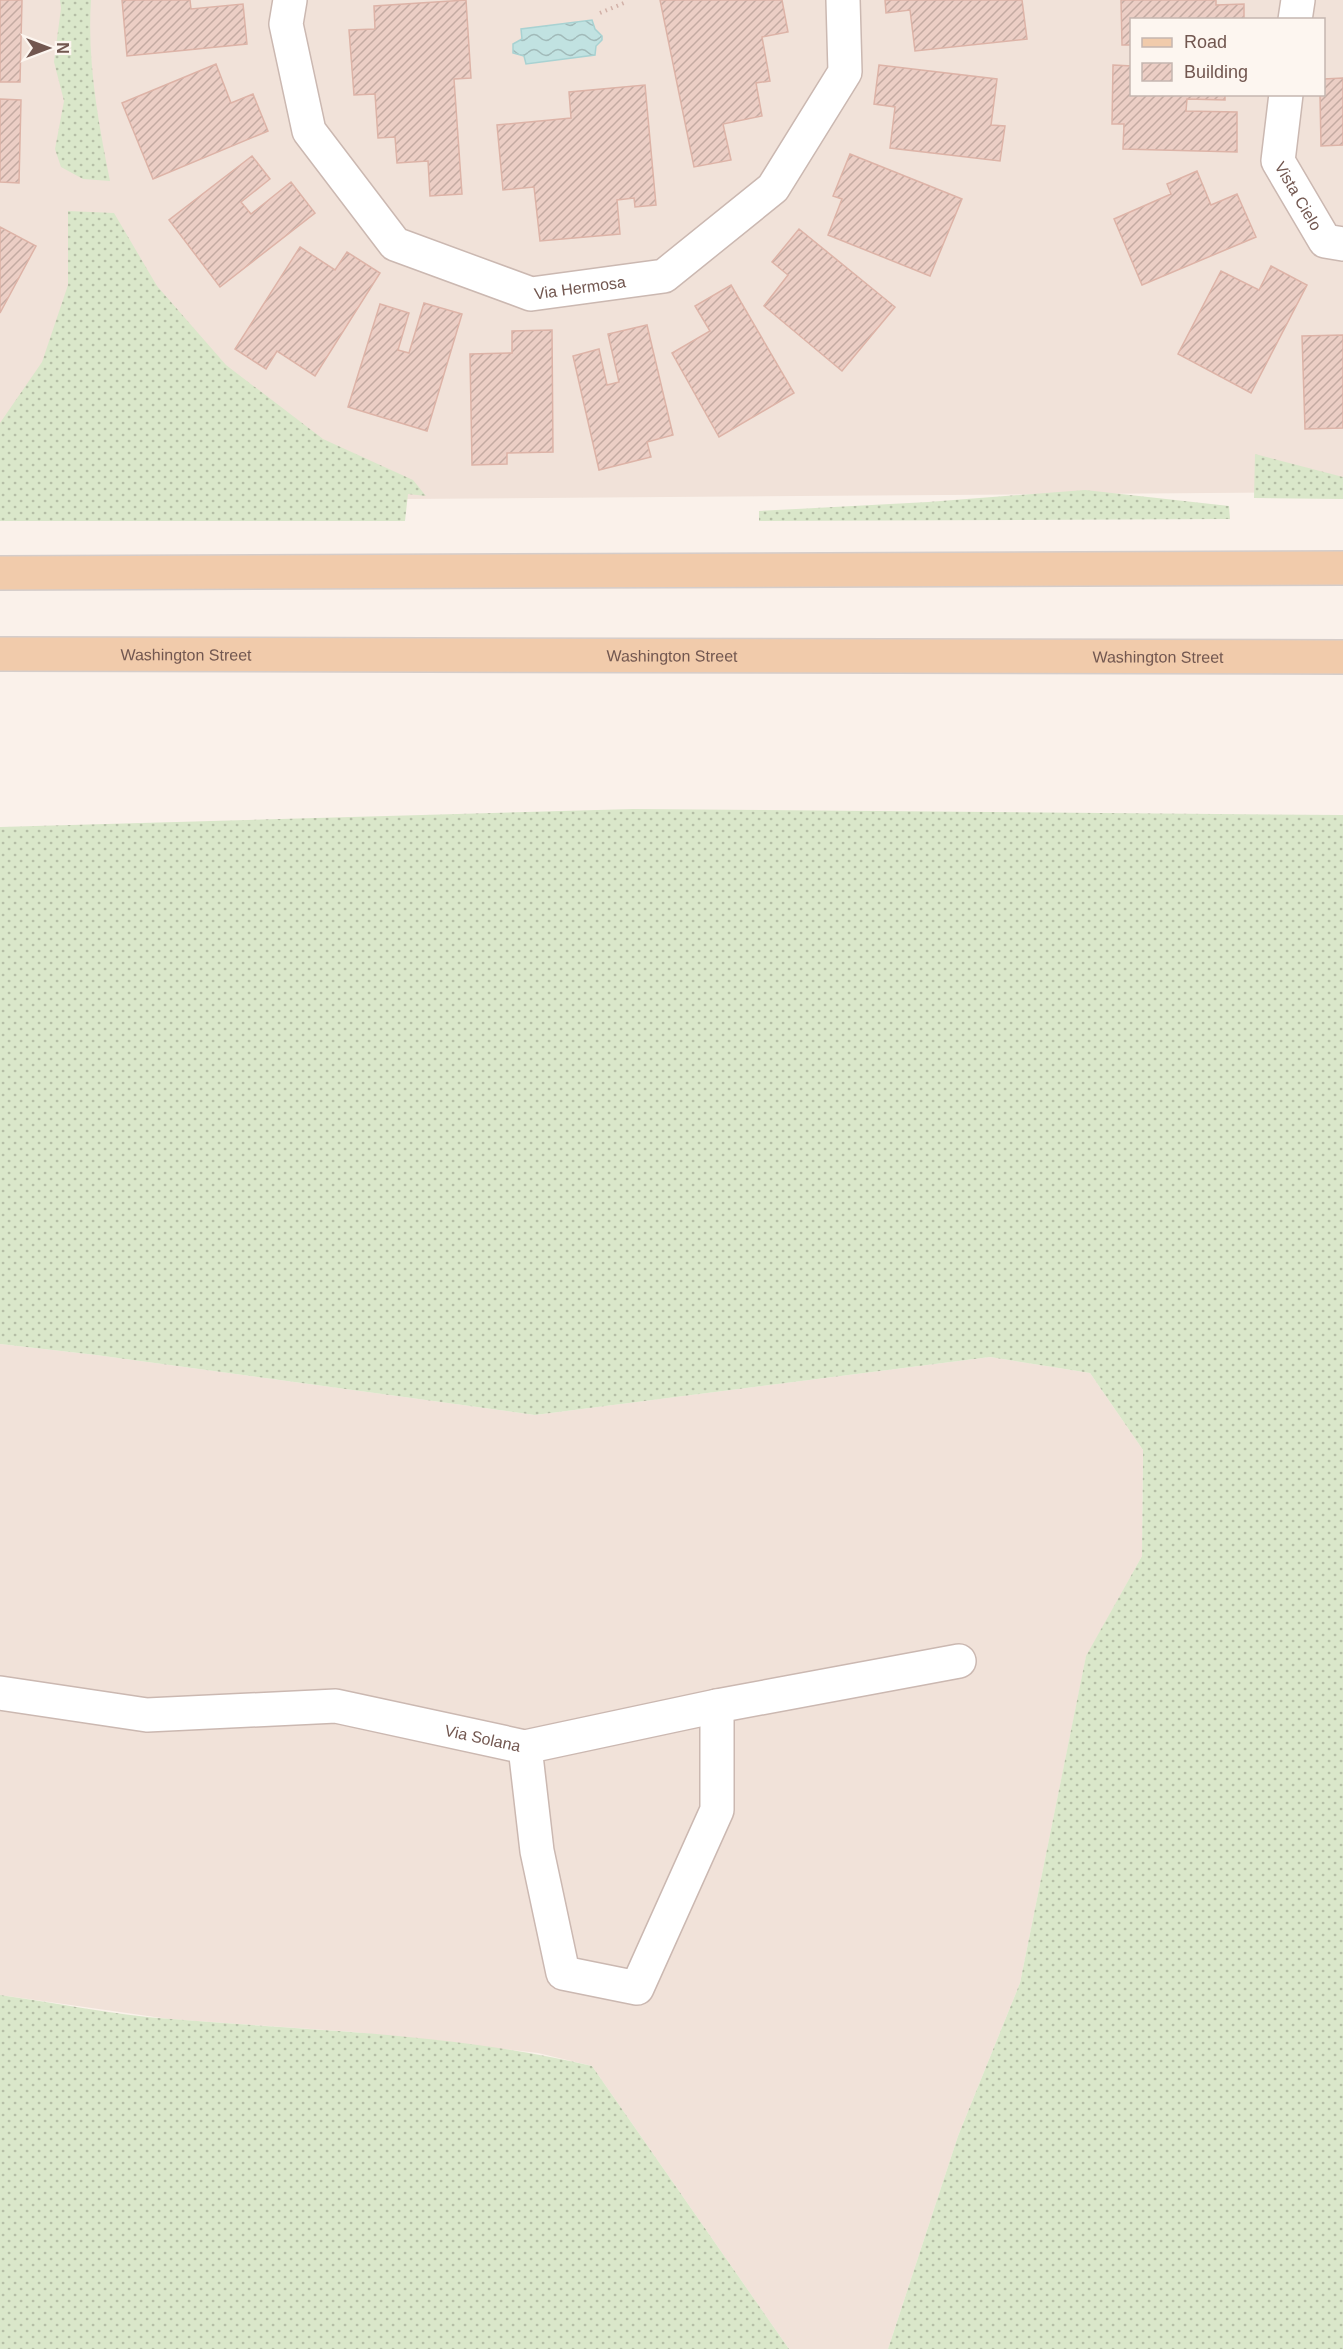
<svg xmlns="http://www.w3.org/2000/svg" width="1343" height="2349" viewBox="0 0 1343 2349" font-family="Helvetica,sans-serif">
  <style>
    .residential { fill: #f1e2d9; fill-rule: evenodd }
    .grass { fill: url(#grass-dots) }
    .water { fill: url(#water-waves); stroke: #a8d2d2; stroke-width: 1.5 }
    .building { fill: url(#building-hatch); stroke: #ddb3a7; stroke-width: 1.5 }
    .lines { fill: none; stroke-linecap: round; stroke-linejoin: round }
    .minor-casing { stroke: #cbb8b1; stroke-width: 36 }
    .major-casing { stroke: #d5cdca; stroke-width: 36 }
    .path { stroke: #d2b1a8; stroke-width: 4; stroke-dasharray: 1.5 4.5; stroke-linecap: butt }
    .minor { stroke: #fff; stroke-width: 33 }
    .major { stroke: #f1cbab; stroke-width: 33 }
    .labels { text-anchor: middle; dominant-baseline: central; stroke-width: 4.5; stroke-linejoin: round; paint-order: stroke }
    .street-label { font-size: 16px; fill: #725750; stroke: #fdf6f0 }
  </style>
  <defs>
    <pattern id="grass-dots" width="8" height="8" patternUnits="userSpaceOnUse" patternTransform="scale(1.5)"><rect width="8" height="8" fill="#dae7ca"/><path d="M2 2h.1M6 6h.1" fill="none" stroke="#b5bea6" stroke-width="1.8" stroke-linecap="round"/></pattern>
    <pattern id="water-waves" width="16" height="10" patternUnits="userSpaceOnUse" patternTransform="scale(1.5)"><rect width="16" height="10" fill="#c1e2e1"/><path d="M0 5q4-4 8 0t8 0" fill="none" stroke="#a1bab9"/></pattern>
    <pattern id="building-hatch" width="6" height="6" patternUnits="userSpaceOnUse" patternTransform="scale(1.5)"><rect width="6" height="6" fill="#eccec5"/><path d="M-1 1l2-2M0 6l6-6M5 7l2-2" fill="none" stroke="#c4aaa2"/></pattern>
  </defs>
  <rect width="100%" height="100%" fill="#faf1ea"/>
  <path class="residential" d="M 0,0 L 1343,0 L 1343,492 L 0,502 ZM 1132,20 L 1324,20 L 1324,94 L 1132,94 Z
    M 0,1344 L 96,1355 L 535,1415 L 990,1357 L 1090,1373 L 1143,1450 L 1142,1556 L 1086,1657 L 1020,1983 L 958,2136 L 888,2349 L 789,2349 L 592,2066 L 538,2053 L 353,2032 L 169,2019 L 0,1995 Z"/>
  <path class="grass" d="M 60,0 L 91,0 C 87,61 98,121 110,181 L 83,179 L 61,167 L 55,149 L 64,101 L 54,62 L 61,8 Z
    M 68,211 L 114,213 L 157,286 L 226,365 L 323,439 L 413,480 L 426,496 L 408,494 L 405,521 L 0,521 L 0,423 L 42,362 L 68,285 Z
    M 1255,454 L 1343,477 L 1343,499 L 1254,498 Z
    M 1085,490 L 1229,506 L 1230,519 L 759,521 L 759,511 L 928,502 Z
    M 633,809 L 1343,815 L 1343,2349 L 888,2349 L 958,2136 L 1020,1983 L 1086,1656 L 1142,1556 L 1143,1450 L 1090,1373 L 990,1357 L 535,1415 L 96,1355 L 0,1344 L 0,827 Z
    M 0,1995 C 57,2003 114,2015 171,2019 C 311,2031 455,2033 592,2066 L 789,2349 L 0,2349 Z"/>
  <path class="water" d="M 592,20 L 595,29 L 602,36 L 602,40 L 596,46 L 595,55 L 526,64 L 524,56 L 513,53 L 513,44 L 522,39 L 521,29 Z"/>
  <path class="building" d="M 0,0 L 22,0 L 20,82 L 0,82 Z
    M 122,0 L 190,0 L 191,9 L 243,4 L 247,44 L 127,56 Z
    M 466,0 L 471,78 L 454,79 L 462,194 L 430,196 L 428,161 L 397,163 L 395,137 L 378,138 L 375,94 L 354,95 L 349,30 L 375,29 L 374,6 Z
    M 660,0 L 782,0 L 788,32 L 762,37 L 770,81 L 756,83 L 762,116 L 723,124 L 731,160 L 694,167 Z
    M 885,0 L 1022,0 L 1027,39 L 915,51 L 910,10 L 886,13 Z
    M 1121,0 L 1216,0 L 1216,5 L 1244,4 L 1244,20 L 1132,20 L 1132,45 L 1122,45 Z
    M 216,64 L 231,103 L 253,94 L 268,131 L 153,179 L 122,103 Z
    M 879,65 L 997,79 L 991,125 L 1005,126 L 1000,161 L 890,148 L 895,107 L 874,104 Z
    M 1113,65 L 1132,66 L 1132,94 L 1225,94 L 1225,100 L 1187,99 L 1186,111 L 1237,112 L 1237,152 L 1123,149 L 1124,124 L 1112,124 Z
    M 1343,78 L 1343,145 L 1321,146 L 1320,94 L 1324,94 L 1324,79 Z
    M 645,85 L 656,205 L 635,207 L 634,198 L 617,200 L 620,234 L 540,241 L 534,187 L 503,190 L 497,125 L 571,118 L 569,92 Z
    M 0,99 L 21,100 L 19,183 L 0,182 Z
    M 850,154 L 962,199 L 930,276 L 828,235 L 842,199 L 833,196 Z
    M 252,156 L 270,179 L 241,202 L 251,214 L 291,182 L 315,213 L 220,287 L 169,220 Z
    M 1197,171 L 1211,205 L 1237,194 L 1256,237 L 1142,285 L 1114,219 L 1171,194 L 1167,184 Z
    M 0,227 L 36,246 L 0,313 Z
    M 799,229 L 895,307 L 842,371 L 764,306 L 788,275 L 772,262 Z
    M 300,247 L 335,270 L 347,252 L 380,273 L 315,376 L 277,351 L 266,369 L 235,349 Z
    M 1271,266 L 1307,285 L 1251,393 L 1178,354 L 1221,271 L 1259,290 Z
    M 731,285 L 794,393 L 719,437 L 672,353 L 710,331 L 695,306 Z
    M 424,303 L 462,314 L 427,431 L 348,407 L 380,304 L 409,313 L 398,350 L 409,353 Z
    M 647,325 L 673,435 L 647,442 L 651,457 L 599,470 L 573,356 L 599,349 L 607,385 L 619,382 L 608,334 Z
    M 552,330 L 553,452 L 507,453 L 507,464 L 472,465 L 470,354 L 512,353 L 512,331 Z
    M 1343,335 L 1343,428 L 1305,429 L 1302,336 Z"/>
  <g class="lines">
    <defs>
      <g id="minor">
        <path id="s1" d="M 290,0 L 286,24 L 309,131 L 395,244 L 531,294 L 664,276 L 773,188 L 845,72 L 843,0"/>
        <path d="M 1295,20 L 1298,0"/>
        <path id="s2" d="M 1286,94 L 1278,161 L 1325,241 L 1343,244"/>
        <path id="s3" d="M 0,1693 L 147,1715 L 336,1706 L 525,1747 L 717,1706 L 959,1661"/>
        <path d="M 525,1747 L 537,1851 L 563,1973 L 637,1988 L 717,1810 L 717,1706"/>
      </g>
      <g id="major">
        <path d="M 0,573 L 1343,568"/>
        <path id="s4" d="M 0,654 L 1343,657"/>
      </g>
    </defs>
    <use href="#minor" class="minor-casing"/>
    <use href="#major" class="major-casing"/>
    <path class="path" d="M 600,13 L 624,3 L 625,0"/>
    <use href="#minor" class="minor"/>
    <use href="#major" class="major"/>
  </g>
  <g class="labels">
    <g class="street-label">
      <text stroke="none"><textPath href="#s2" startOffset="108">Vista Cielo</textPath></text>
      <text stroke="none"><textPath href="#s1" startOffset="470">Via Hermosa</textPath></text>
      <text stroke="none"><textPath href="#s4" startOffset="186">Washington Street</textPath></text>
      <text stroke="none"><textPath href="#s4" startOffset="672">Washington Street</textPath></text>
      <text stroke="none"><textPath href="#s4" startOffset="1158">Washington Street</textPath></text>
      <text stroke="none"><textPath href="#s3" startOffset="488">Via Solana</textPath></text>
    </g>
  </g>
  <rect x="1130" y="18" width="195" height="78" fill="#fdf6f0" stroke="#c5b6b0" stroke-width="1.5"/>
  <rect x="1142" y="38" width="30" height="9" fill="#f1cbab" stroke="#c5b6b0" stroke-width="1.5"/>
  <text x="1184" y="48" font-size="18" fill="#725750">Road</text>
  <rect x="1142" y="63" width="30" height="18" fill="url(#building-hatch)" stroke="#c5b6b0" stroke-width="1.5"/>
  <text x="1184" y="78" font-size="18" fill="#725750">Building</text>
  <g transform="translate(48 48) rotate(90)" stroke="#fdf6f0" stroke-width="4.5" paint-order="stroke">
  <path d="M0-4.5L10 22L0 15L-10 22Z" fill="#725750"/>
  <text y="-9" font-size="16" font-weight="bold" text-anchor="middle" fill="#725750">N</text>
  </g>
</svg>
